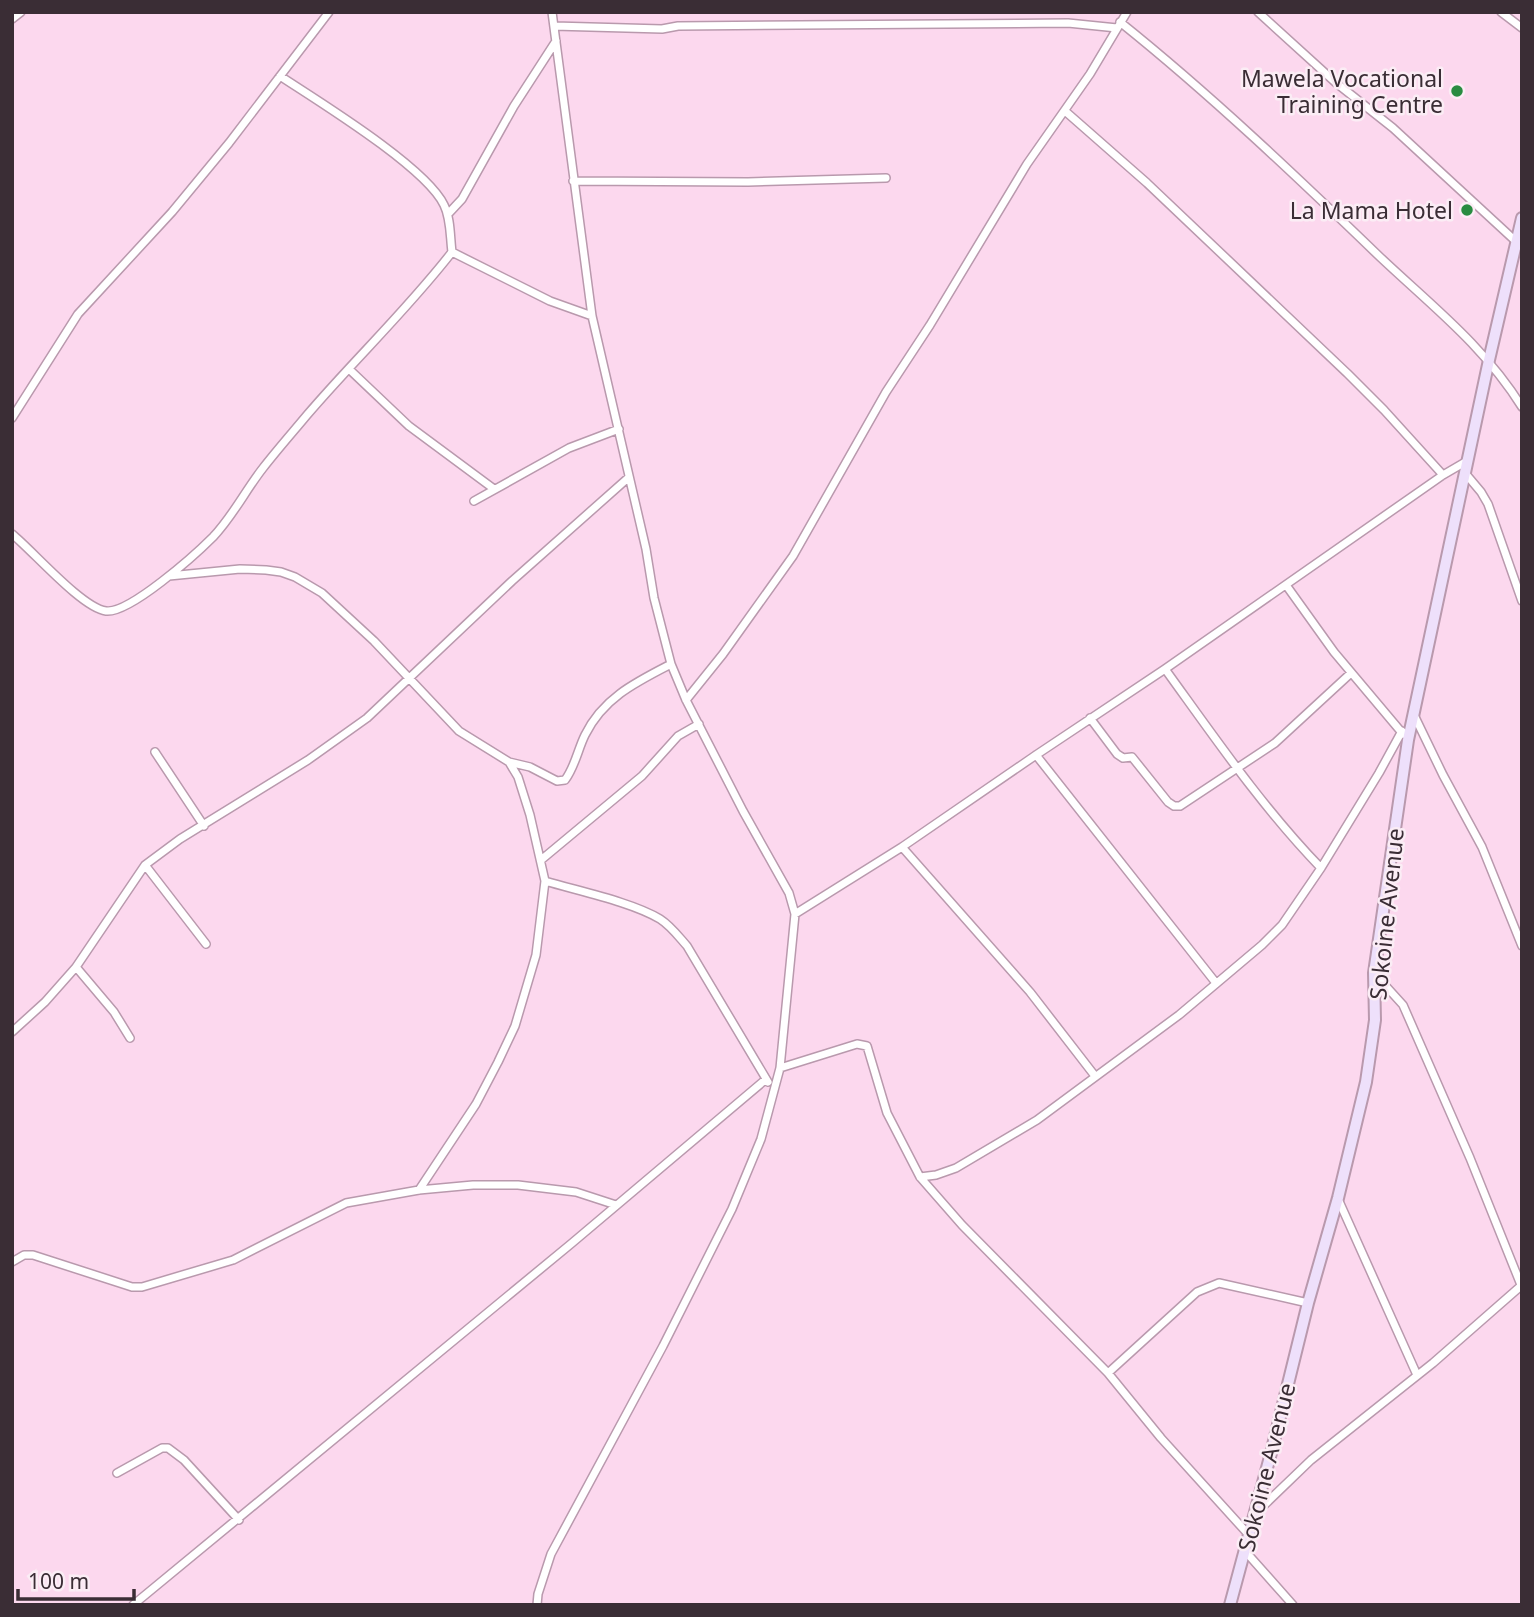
<svg xmlns="http://www.w3.org/2000/svg" width="1534" height="1617" viewBox="0 0 1534 1617" font-family="'Noto Sans',sans-serif">
  <style>
    .lines { fill: none; stroke-linecap: round; stroke-linejoin: round }
    .street-casing { stroke: #b999ad; stroke-width: 10 }
    .secondary-casing { stroke: #b999ad; stroke-width: 14 }
    .street { stroke: #fff; stroke-width: 7 }
    .secondary { stroke: #eee0fb; stroke-width: 10 }
    .poi-dot { fill: #298c41; stroke: #fbedf5; stroke-width: 2.5 }
    .labels { text-anchor: middle; dominant-baseline: central; stroke-width: 5; stroke-linejoin: round; paint-order: stroke }
    .poi-label { font-size: 23px; fill: #3a2d35; stroke: #fbedf5; text-anchor: end }
    .street-label { font-size: 23px; fill: #3a2d35; stroke: #fbedf5 }
  </style>
  <rect width="100%" height="100%" fill="#fcd8ee"/>
  <g class="lines">
    <defs>
      <path id="street" d="M 1258,12 L 1335,82 L 1393,128 L 1522,247
        M 1501,12 L 1522,28
        M 12,19 L 21,12
        M 1120,22 C 1211,95 1296,176 1380,257 C 1433,307 1483,345 1522,407
        M 554,26 L 662,29 L 678,26 L 1068,23 L 1117,28
        M 1065,111 L 1147,183 L 1347,373 L 1384,410 L 1443,475
        M 573,181 L 748,182 L 886,178
        M 448,214 L 462,199 L 514,106 L 556,41
        M 452,252 L 550,301 L 592,316
        M 349,369 L 409,426 L 494,489
        M 12,418 L 78,314 L 172,212 L 229,143 L 329,12
        M 1465,473 L 1481,492 L 1488,504 L 1522,601
        M 474,501 L 569,448 L 619,429
        M 12,534 C 33,551 82,608 106,611 C 129,614 195,555 213,537 C 233,516 245,491 263,468 C 277,450 292,433 307,415 C 354,360 407,310 452,252 C 450,237 451,219 444,205 C 426,167 318,101 280,76
        M 169,576 L 240,569 L 266,570 L 281,572 L 295,577 L 322,593 L 374,641 L 459,731 L 509,762 L 518,777 L 530,815 L 545,881 L 536,955 L 515,1026 L 498,1062 L 476,1104 L 419,1190
        M 1286,585 L 1334,652 L 1403,734
        M 1165,669 C 1215,738 1262,807 1321,868
        M 686,700 L 723,654 L 793,556 L 886,392 L 930,325 L 1027,164 L 1090,74 L 1127,12
        M 1414,715 L 1443,775 L 1482,847 L 1522,946
        M 1090,718 L 1117,754 L 1123,758 L 1132,757 L 1168,802 L 1174,806 L 1180,806 L 1275,743 L 1351,673
        M 155,752 L 204,826
        M 1036,755 L 1216,983
        M 509,762 L 530,767 L 557,781 L 565,780 C 575,767 578,749 585,735 C 603,698 636,682 671,664
        M 902,847 L 1030,992 L 1095,1076
        M 541,860 L 642,776 L 678,736 L 699,724
        M 145,865 L 206,944
        M 545,881 C 578,891 632,902 660,919 C 671,926 679,937 687,946 L 768,1082
        M 795,914 L 902,847 L 1036,755 L 1165,669 L 1443,475 L 1467,461
        M 76,967 L 114,1012 L 130,1038
        M 1374,973 L 1403,1005 L 1470,1158 L 1521,1285
        M 12,1032 L 45,1002 L 76,967 L 145,865 L 180,839 L 308,760 L 367,718 L 512,581 L 628,478
        M 780,1068 L 857,1044 L 867,1046 L 887,1113 L 920,1177 L 962,1225 L 1108,1373 L 1161,1438 L 1248,1534
        M 920,1177 L 936,1175 L 956,1168 L 1037,1120 L 1179,1015 L 1262,945 L 1282,925 L 1321,868 L 1379,773 L 1402,731
        M 1338,1199 L 1417,1375
        M 12,1262 L 24,1255 L 33,1255 L 132,1287 L 142,1287 L 233,1260 L 346,1203 L 419,1190 L 473,1185 L 518,1185 L 576,1192 L 616,1205
        M 1108,1373 L 1197,1292 L 1219,1283 L 1308,1303
        M 117,1473 L 162,1448 L 168,1448 L 184,1460 L 239,1520
        M 1257,1512 L 1311,1460 L 1433,1363 L 1522,1285
        M 1245,1551 L 1293,1605
        M 133,1605 L 572,1243 L 765,1080
        M 537,1605 L 538,1594 L 551,1554 L 663,1346 L 732,1209 L 761,1139 L 780,1068 L 795,914 L 789,893 L 743,811 L 686,700 L 671,664 L 654,598 L 646,549 L 592,316 L 552,12"/>
      <path id="secondary" d="M 1230,1605 L 1271,1453 L 1308,1303 L 1338,1198 L 1366,1082 L 1375,1020 L 1374,973 L 1408,740 L 1489,360 L 1522,218"/>
    </defs>
    <use href="#street" class="street-casing"/>
    <use href="#secondary" class="secondary-casing"/>
    <use href="#street" class="street"/>
    <use href="#secondary" class="secondary"/>
  </g>
  <g class="poi-dot">
    <circle cx="1457" cy="91" r="7"/>
    <circle cx="1467" cy="210" r="7"/>
  </g>
  <g class="labels">
    <g class="poi-label">
      <text x="1443" y="78">Mawela Vocational<tspan x="1443" dy="26">Training Centre</tspan></text>
      <text x="1453" y="210">La Mama Hotel</text>
    </g>
    <g class="street-label">
      <text transform="translate(1386 914) rotate(-84)">Sokoine Avenue</text>
      <text transform="translate(1266 1467) rotate(-76)">Sokoine Avenue</text>
    </g>
  </g>
  <rect width="1534" height="1617" fill="none" stroke="#3a2d35" stroke-width="28"/>
  <path d="M18 1589v10h116v-10" fill="none" stroke="#3a2d35" stroke-width="3.5"/>
  <text x="28" y="1589" font-size="21" fill="#3a2d35" stroke="#fbedf5" stroke-width="5" paint-order="stroke">100 m</text>
</svg>
